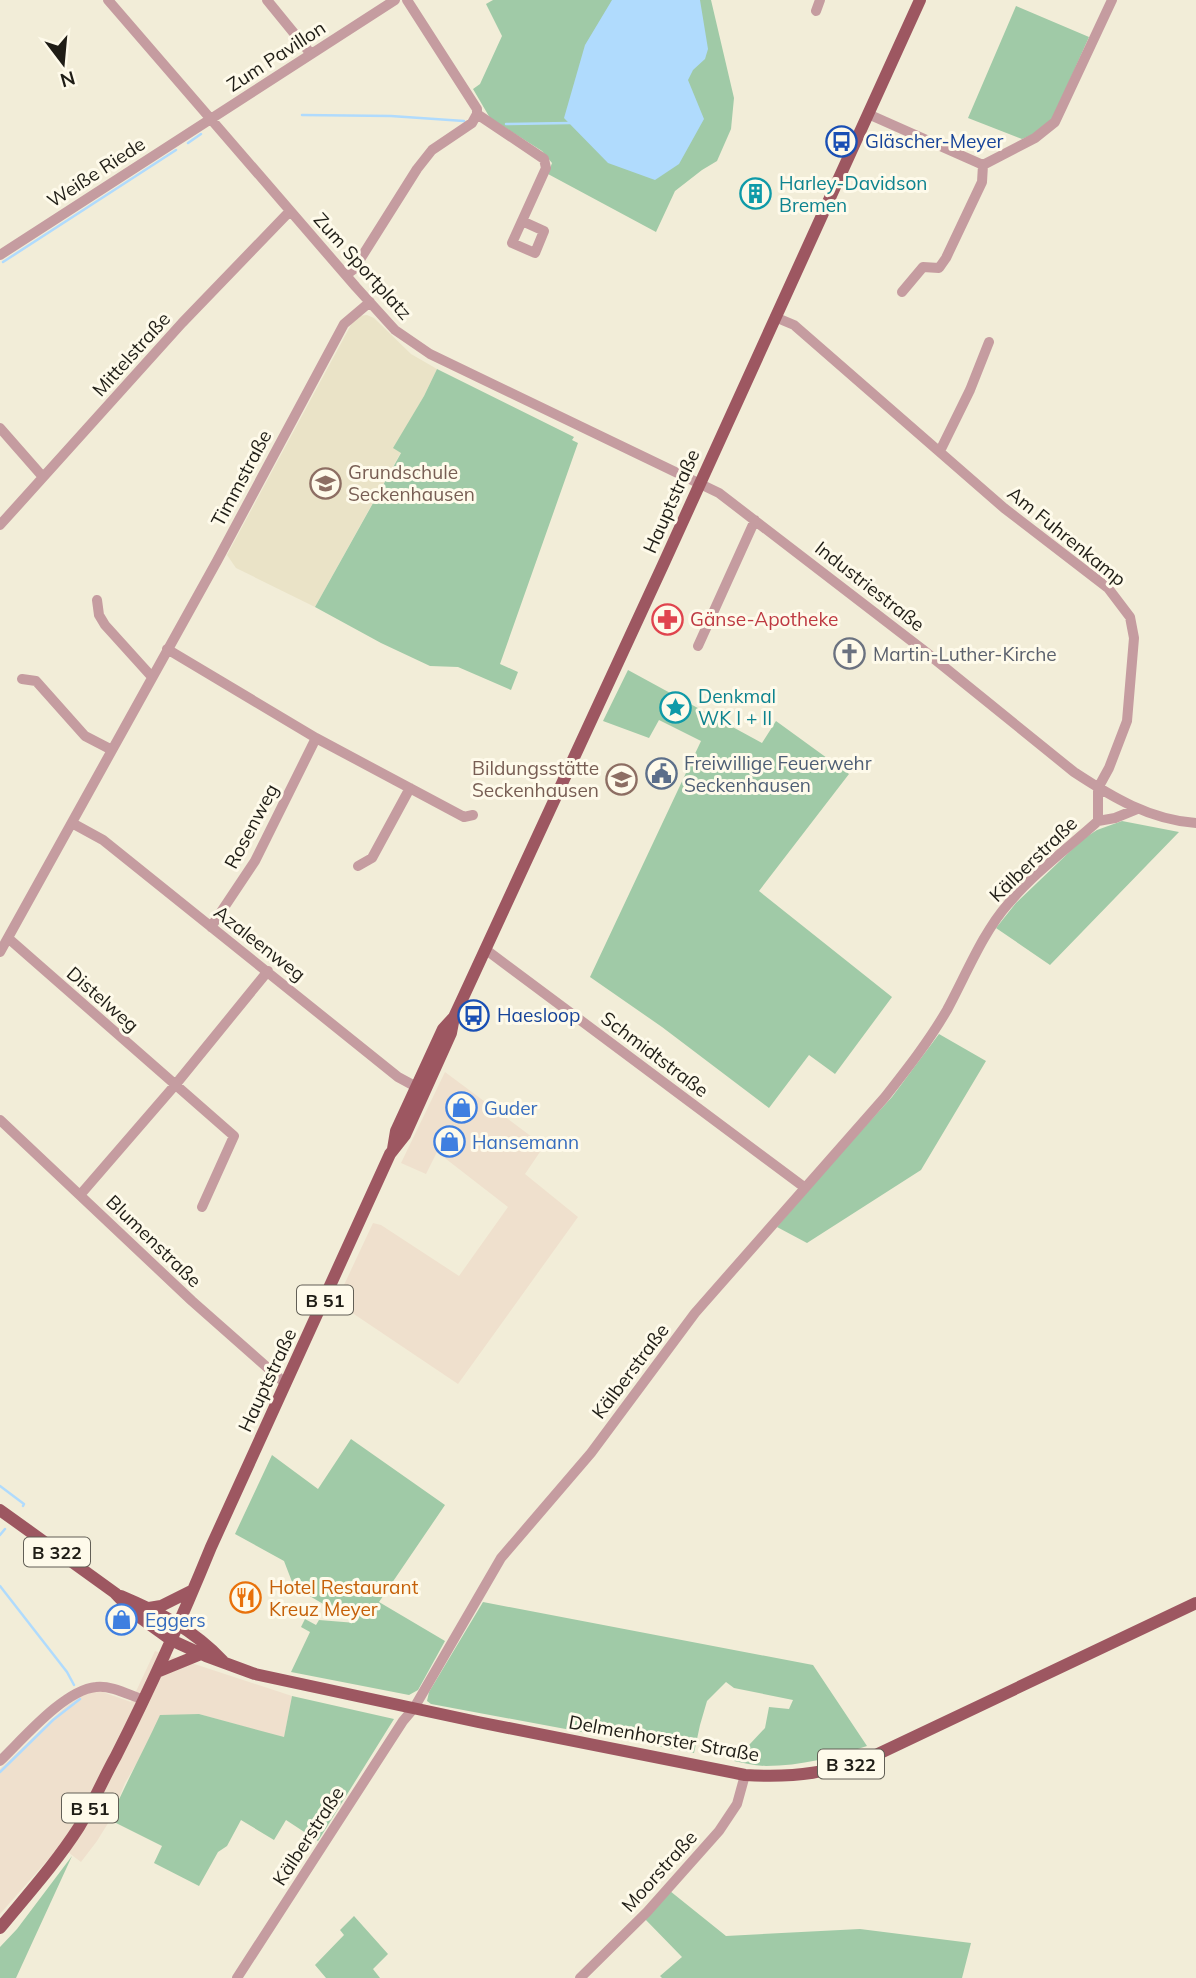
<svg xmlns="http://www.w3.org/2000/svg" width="1196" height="1978" viewBox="0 0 1196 1978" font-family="Mulish,sans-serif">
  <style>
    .commercial { fill: #efe0cd }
    .built { fill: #eae3c7 }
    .green { fill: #a0caa7 }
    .water { fill: #b0dbfd }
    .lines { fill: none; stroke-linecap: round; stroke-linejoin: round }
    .stream { stroke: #b0dbfd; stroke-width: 2.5 }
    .minor { stroke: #c59ca0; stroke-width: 10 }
    .major { stroke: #9d5761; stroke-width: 12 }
    .labels { text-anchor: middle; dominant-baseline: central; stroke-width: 6; stroke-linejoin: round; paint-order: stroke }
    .shield { fill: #fefaea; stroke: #625f56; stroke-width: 2 }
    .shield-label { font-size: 18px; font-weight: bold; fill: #1f1d16 }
    .street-label { font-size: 19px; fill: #1f1d16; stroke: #fefaea }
    .transit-label { font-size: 19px; fill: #164399; stroke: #fefaea; text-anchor: start }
    .culture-label { font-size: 19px; fill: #0d838f; stroke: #fefaea; text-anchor: start }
    .education-label { font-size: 19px; fill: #785e54; stroke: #fefaea; text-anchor: start }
    .health-label { font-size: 19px; fill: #be3a42; stroke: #fefaea; text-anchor: start }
    .worship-label { font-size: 19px; fill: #5b616d; stroke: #fefaea; text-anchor: start }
    .service-label { font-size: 19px; fill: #4e5e75; stroke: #fefaea; text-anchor: start }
    .shop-label { font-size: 19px; fill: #366cbe; stroke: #fefaea; text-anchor: start }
    .food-label { font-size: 19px; fill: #c56008; stroke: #fefaea; text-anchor: start }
  </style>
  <rect width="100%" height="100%" fill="#f2edd8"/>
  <path class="commercial" d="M 445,1072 L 544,1146 L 525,1174 L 578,1217 L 458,1384 L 336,1302 L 373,1223 L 381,1225 L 459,1276 L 508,1207 L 437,1152 L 426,1174 L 401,1163 Z
    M 155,1651 L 292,1696 L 284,1738 L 199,1714 L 144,1751 L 125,1783 L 110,1820 L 97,1841 L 81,1862 L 60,1846 L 0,1914 L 0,1769 L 63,1709 L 78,1697 L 97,1690 L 131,1702 Z"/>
  <path class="built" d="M 367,315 L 374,318 L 411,354 L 437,369 L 424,396 L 394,448 L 401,452 L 315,607 L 236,568 L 227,555 L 353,321 L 358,316 Z"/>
  <path class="green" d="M 493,0 L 711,0 L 734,98 L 731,129 L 717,161 L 702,170 L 675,191 L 656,232 L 548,174 L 552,163 L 542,151 L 490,118 L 473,89 L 480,84 L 502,36 L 486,4 Z
    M 1016,6 L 1089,37 L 1051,122 L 1037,133 L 1022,139 L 968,118 Z
    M 437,369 L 574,437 L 572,440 L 578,443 L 500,664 L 518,672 L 511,690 L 458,667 L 430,666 L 381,643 L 315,607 L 401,453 L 393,448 L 424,396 Z
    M 628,670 L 762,743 L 776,721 L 849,774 L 759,891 L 892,997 L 835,1074 L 809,1055 L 769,1108 L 662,1027 L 590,977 L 701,741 L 659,720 L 649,738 L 603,721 Z
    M 1122,821 L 1179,832 L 1050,965 L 996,928 L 1016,903 L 1083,839 L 1097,830 Z
    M 939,1034 L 986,1061 L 921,1170 L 807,1243 L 777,1227 L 826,1169 L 892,1097 Z
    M 351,1439 L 445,1505 L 379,1602 L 445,1641 L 418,1690 L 409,1695 L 291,1672 L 310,1632 L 301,1627 L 305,1619 L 316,1625 L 319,1620 L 356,1623 L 294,1587 L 284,1561 L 235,1534 L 272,1455 L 318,1489 Z
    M 483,1602 L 813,1665 L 867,1746 C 834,1757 801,1766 766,1766 C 755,1766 744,1763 734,1761 L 765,1728 L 769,1707 L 789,1709 L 793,1700 L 734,1688 L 726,1682 L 707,1701 L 700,1725 L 694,1753 L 431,1704 L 427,1701 L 429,1692 Z
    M 292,1696 L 394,1719 L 318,1841 L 286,1820 L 274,1840 L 241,1820 L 227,1846 L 218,1852 L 199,1886 L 154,1863 L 162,1846 L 110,1820 C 125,1784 144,1750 160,1715 L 199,1714 L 284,1737 Z
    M 72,1856 L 16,1978 L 0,1978 L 0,1947 L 17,1929 Z
    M 670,1891 L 726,1936 L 860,1929 L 971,1943 L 962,1978 L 662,1978 L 660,1976 L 682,1957 L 644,1918 Z
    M 354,1916 L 388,1954 L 373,1969 L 380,1978 L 326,1978 L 315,1965 L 344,1935 L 340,1930 Z"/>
  <path class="water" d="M 612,0 L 700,0 L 708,49 L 705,59 L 693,70 L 688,80 L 704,119 L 679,164 L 655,180 L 608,163 L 564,118 L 585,45 Z"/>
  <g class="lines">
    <path class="stream" d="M 302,115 L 391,116 L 464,121
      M 506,124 L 570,123
      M 188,143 L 201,134
      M 3,262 L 176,150
      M 0,1486 L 24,1504 L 23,1506
      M 0,1535 L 5,1529
      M 0,1586 L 67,1672 L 74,1685
      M 0,1772 L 53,1720 L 80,1699"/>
    <path class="minor" d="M 108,0 L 356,287 L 395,330 L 430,354 L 719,493 L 922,649 L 1074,772 C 1112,797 1150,820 1196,823
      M 267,0 L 311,54
      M 816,11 L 820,0
      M 477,114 L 544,159 L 546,168 L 512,243 L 535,253 L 544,231 L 522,221
      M 868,114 L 983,165
      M 983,165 L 1035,138 L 1055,122 L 1112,0
      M 0,255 L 395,0
      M 346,275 L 354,269 L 417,169 L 432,150 L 472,123 L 477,114 L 477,109 L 407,0
      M 902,292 L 923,267 L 939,268 L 946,258 L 982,182 L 983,165
      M 0,428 L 43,477
      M 940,451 L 970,390 L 989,342
      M 0,525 L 182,323 L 290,211
      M 97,600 L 99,615 L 105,625 L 152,677
      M 698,646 L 755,520
      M 167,649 L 316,738 L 464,817 L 473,815
      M 22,679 L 36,681 L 85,736 L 112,750
      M 1098,821 L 1115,818 L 1137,809
      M 72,823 L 103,840 L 398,1077 L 422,1090
      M 358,866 L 372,858 L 410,788
      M 211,927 L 255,861 L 316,738
      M 8,938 L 234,1136 L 202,1207
      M 485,949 L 804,1187
      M 0,952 L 217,561 L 344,324 L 370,302
      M 0,1120 L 192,1301 L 286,1384
      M 80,1195 L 176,1084 L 268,971
      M 0,1761 C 23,1739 64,1690 96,1687 C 111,1685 129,1695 144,1700
      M 237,1978 L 403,1721 L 414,1708 L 501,1558 L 591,1453 L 695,1313 L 885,1097 C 907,1069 929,1041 947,1010 C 965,977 983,932 1008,904 C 1034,873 1068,848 1098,821 L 1098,788 L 1109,768 L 1127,721 L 1134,638 L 1130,617 L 1108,588 L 1004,508 L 794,325 L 775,317
      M 580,1978 L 647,1912 L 719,1831 L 737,1804 L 745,1775"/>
    <path class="major" d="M 393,1149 L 396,1131 L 443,1029 L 454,1017 L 461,1002 L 663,565 L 920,0
      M 0,1510 L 115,1593 L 135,1614 L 171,1640 L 206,1656 L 255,1674 L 478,1722 L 745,1775 C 799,1778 827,1773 878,1754 L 1196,1603
      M 121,1596 C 159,1612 194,1630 223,1661
      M 149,1608 L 161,1606 L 193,1590
      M 157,1672 L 201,1654
      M 0,1928 C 27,1895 56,1863 79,1827 C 93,1804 103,1779 116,1756 C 151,1687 182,1618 211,1547 L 390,1154 L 405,1135 L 451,1033 L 454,1017"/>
  </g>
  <defs>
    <symbol id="bus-ring" viewBox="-11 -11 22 22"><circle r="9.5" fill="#fefaea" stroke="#1a4fb4" stroke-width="1.5"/><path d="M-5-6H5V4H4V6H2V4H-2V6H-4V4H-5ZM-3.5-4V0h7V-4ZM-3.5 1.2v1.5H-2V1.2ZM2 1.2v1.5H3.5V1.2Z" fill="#1a4fb4"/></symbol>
    <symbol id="building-ring" viewBox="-11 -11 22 22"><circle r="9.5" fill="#fefaea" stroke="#0f9aa8" stroke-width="1.5"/><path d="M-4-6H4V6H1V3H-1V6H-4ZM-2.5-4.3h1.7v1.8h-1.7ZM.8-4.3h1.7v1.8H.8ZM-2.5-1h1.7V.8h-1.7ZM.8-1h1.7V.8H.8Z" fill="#0f9aa8"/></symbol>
    <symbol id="school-ring" viewBox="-11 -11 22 22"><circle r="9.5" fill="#fefaea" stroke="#8d6e63" stroke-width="1.5"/><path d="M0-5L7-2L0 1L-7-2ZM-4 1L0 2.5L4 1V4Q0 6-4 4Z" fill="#8d6e63"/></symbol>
    <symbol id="pharmacy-ring" viewBox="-11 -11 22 22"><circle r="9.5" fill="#fefaea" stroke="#e0444e" stroke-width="1.5"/><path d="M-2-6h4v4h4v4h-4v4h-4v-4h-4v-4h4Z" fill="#e0444e"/></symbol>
    <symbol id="church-ring" viewBox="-11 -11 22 22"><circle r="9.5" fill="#fefaea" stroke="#6b7280" stroke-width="1.5"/><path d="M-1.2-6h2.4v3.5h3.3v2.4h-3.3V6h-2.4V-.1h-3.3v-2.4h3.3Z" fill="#6b7280"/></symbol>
    <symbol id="sight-ring" viewBox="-11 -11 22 22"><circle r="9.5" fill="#fefaea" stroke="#0f9aa8" stroke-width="1.5"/><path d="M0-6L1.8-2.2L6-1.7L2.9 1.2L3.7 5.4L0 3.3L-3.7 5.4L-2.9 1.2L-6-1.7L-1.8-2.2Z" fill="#0f9aa8"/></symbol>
    <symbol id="civic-ring" viewBox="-11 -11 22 22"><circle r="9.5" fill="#fefaea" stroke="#5c6f8a" stroke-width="1.5"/><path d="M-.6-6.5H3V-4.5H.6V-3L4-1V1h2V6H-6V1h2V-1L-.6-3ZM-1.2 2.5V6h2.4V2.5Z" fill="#5c6f8a"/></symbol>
    <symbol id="shop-ring" viewBox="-11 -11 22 22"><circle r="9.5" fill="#fefaea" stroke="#3f7fe0" stroke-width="1.5"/><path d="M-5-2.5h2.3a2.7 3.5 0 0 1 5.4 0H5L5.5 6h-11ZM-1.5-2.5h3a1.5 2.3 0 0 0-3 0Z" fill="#3f7fe0"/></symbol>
    <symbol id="restaurant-ring" viewBox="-11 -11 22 22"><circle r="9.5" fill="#fefaea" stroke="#e8710a" stroke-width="1.5"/><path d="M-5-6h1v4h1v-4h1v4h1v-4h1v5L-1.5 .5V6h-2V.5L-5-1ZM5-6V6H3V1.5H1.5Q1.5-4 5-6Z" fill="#e8710a"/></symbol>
  </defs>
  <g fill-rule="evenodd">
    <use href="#bus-ring" x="824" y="124" width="35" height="35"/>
    <use href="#building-ring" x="738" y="176" width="35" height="35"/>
    <use href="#school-ring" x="308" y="466" width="35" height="35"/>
    <use href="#pharmacy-ring" x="650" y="602" width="35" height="35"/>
    <use href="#church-ring" x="832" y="636" width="35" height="35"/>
    <use href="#sight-ring" x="658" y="690" width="35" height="35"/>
    <use href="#civic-ring" x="644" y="756" width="35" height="35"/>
    <use href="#school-ring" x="604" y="762" width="35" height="35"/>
    <use href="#bus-ring" x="456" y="998" width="35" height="35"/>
    <use href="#shop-ring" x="444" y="1090" width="35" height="35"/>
    <use href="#shop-ring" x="432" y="1124" width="35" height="35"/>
    <use href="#restaurant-ring" x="228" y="1580" width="35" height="35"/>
    <use href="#shop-ring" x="104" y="1602" width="35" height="35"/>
  </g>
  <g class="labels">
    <g class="shield">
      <rect x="297" y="1285.5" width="56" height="29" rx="5"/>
      <rect x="24" y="1537.5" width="66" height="29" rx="5"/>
      <rect x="818" y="1749.5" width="66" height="29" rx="5"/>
      <rect x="62" y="1793.5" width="56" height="29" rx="5"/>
    </g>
    <g class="shield-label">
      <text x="325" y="1300">B 51</text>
      <text x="57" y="1552">B 322</text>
      <text x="851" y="1764">B 322</text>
      <text x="90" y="1808">B 51</text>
    </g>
    <g class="street-label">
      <text transform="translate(276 56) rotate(-33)">Zum Pavillon</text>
      <text transform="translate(96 172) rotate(-33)">Weiße Riede</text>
      <text transform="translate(363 266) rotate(48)">Zum Sportplatz</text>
      <text transform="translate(131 354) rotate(-48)">Mittelstraße</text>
      <text transform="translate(241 478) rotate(-62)">Timmstraße</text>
      <text transform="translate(671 501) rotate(-66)">Hauptstraße</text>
      <text transform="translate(1067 536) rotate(39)">Am Fuhrenkamp</text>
      <text transform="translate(870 586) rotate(38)">Industriestraße</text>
      <text transform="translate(251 826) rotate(-62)">Rosenweg</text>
      <text transform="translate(1033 859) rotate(-44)">Kälberstraße</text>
      <text transform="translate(260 943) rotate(38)">Azaleenweg</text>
      <text transform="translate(103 999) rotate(41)">Distelweg</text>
      <text transform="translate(655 1054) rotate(37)">Schmidtstraße</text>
      <text transform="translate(154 1241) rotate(44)">Blumenstraße</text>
      <text transform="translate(630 1371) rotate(-53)">Kälberstraße</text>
      <text transform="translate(267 1380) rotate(-65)">Hauptstraße</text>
      <text transform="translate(664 1738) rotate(10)">Delmenhorster Straße</text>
      <text transform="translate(308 1836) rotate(-57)">Kälberstraße</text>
      <text transform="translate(659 1871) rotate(-48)">Moorstraße</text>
    </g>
    <g class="transit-label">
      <text x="865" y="141">Gläscher-Meyer</text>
      <text x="497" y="1015">Haesloop</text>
    </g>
    <g class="culture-label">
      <text x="779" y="183">Harley-Davidson<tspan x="779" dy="22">Bremen</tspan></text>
      <text x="698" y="696">Denkmal<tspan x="698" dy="22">WK I + II</tspan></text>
    </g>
    <g class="education-label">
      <text x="348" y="472">Grundschule<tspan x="348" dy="22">Seckenhausen</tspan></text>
      <text x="599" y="768" text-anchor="end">Bildungsstätte<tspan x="599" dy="22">Seckenhausen</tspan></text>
    </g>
    <g class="health-label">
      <text x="690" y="619">Gänse-Apotheke</text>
    </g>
    <g class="worship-label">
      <text x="873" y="654">Martin-Luther-Kirche</text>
    </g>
    <g class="service-label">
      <text x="684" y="763">Freiwillige Feuerwehr<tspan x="684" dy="22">Seckenhausen</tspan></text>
    </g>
    <g class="shop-label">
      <text x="484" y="1108">Guder</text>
      <text x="472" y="1142">Hansemann</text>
      <text x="145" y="1620">Eggers</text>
    </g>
    <g class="food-label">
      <text x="269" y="1587">Hotel Restaurant<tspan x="269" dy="22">Kreuz Meyer</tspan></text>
    </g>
  </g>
  <g transform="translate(63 63) rotate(164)" stroke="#fefaea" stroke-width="5" paint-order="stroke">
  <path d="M0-5L12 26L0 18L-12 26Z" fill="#1f1d16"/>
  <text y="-10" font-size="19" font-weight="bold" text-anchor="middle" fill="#1f1d16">N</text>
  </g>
</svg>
